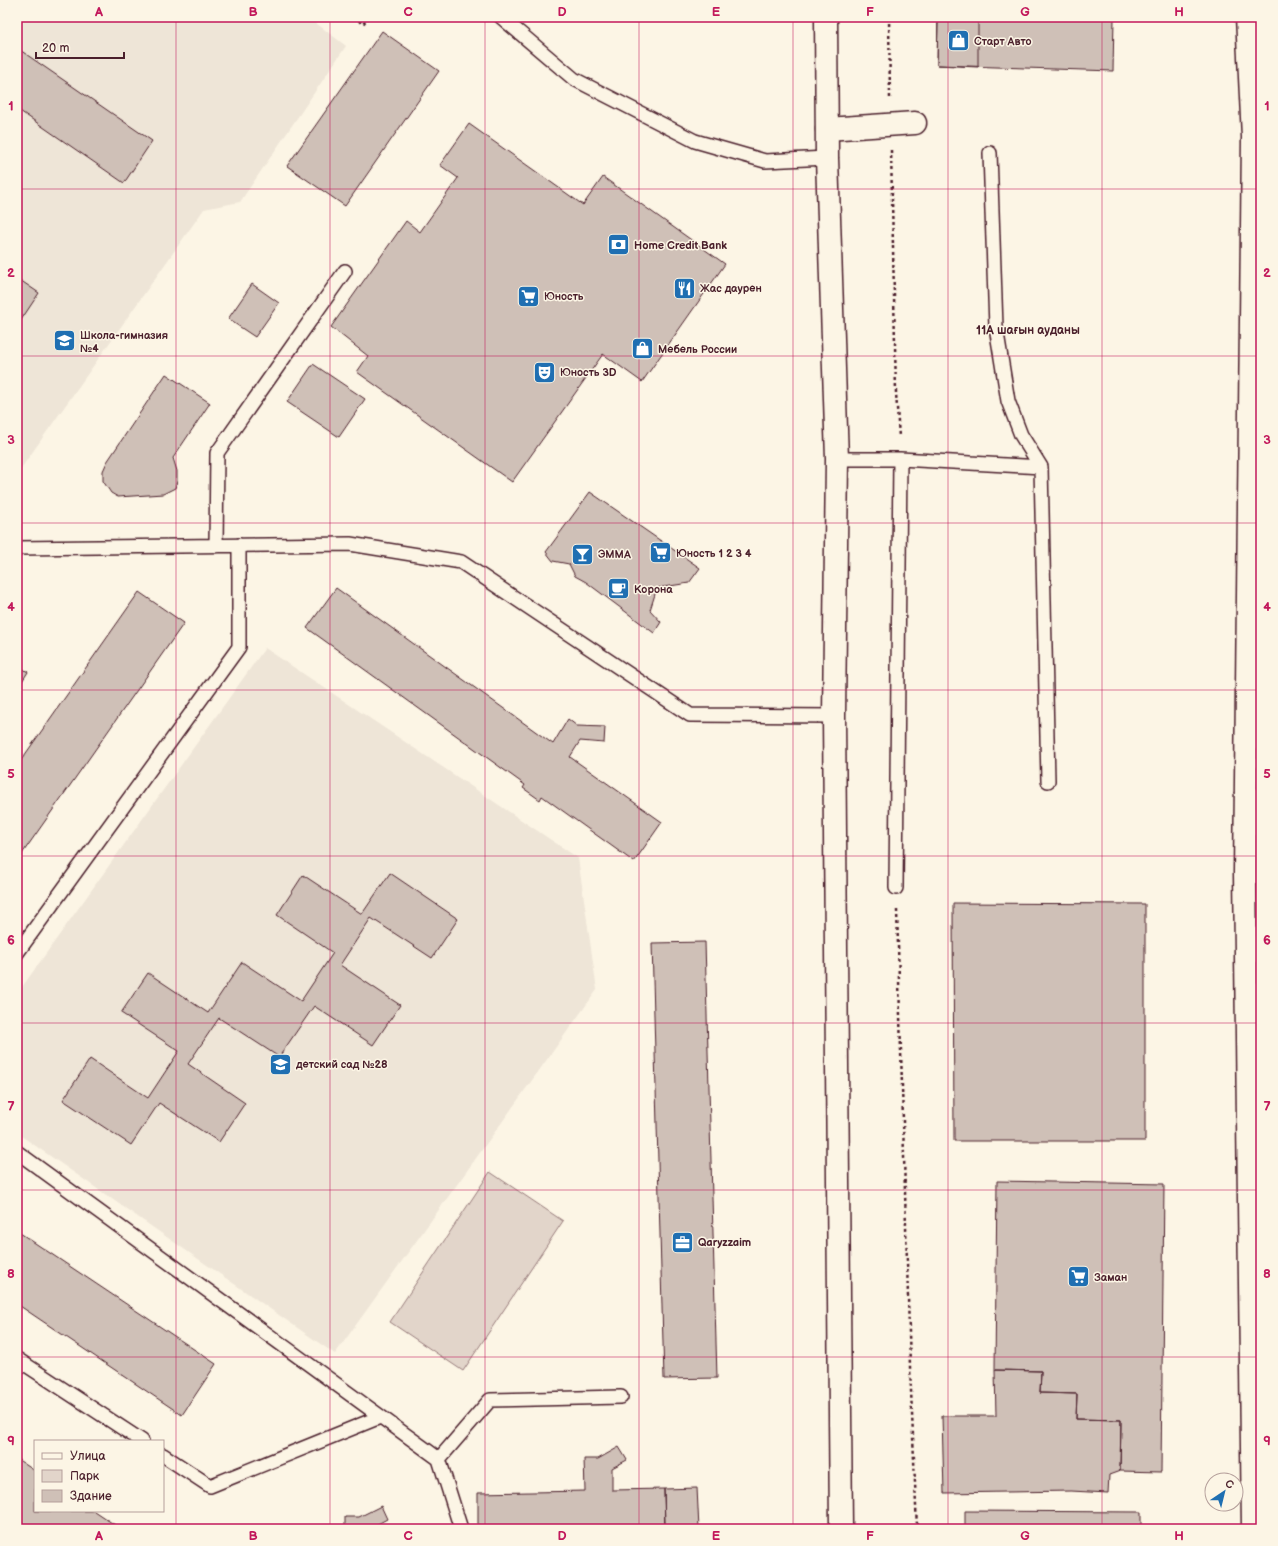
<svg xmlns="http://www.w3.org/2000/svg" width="1278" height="1546" viewBox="0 0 1278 1546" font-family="'Balsamiq Sans',sans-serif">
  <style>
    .built { fill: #eee5d7 }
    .green { fill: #e2d5ca; stroke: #967a7a }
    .building { fill: #cfc0b7; stroke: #4a1f2b }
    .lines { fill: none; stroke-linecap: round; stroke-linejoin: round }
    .service-casing { stroke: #4a1f2b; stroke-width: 16 }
    .minor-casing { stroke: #4a1f2b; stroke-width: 25 }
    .secondary-casing { stroke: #4a1f2b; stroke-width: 25 }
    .path { stroke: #4a1f2b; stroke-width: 2.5; stroke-dasharray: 3 3; stroke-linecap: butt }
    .service { stroke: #fcf5e5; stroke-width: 13 }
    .minor { stroke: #fcf5e5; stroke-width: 22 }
    .secondary { stroke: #fcf5e5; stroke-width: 22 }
    .grid { fill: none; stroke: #c2185b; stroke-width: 1; stroke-opacity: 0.55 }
    .labels { text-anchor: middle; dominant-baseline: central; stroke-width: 3; stroke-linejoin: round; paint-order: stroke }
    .poi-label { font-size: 11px; font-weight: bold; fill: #4a1f2b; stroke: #fcf5e5; text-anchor: start }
    .neighbourhood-label { font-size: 12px; font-weight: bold; fill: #4a1f2b; stroke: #fcf5e5 }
    .neatline { fill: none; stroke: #c2185b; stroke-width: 1.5 }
    .grid-label { font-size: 13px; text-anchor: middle; font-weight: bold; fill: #c2185b }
  </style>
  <rect width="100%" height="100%" fill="#fcf5e5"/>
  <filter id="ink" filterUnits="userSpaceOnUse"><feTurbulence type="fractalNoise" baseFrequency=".025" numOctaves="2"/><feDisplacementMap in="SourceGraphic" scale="8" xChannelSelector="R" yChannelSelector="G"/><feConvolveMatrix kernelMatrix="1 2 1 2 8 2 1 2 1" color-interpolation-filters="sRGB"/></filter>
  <g filter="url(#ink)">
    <path class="built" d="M 17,17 L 308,17 L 346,46 L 240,202 L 204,209 L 17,474 Z
      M 265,648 L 578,858 L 597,990 L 335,1354 L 17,1133 L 17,994 Z"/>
    <path class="green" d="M 490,1172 L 563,1221 L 463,1371 L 390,1322 Z"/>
    <path class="building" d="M 938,17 L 1114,18 L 1113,71 L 937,65 Z
      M 938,17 L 978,17 L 978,67 L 937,65 Z
      M 382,31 L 439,71 L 345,206 L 287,166 Z
      M 17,48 L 152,141 L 124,183 L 20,111 L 17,115 Z
      M 469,124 L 583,205 L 603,177 L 725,264 L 642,382 L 603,354 L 512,482 L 357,372 L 368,356 L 331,327 L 406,221 L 420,232 L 458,178 L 440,165 Z
      M 17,278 L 39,293 L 17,326 Z
      M 252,284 L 279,303 L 255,337 L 228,319 Z
      M 313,364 L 365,399 L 339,437 L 287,402 Z
      M 166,374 L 210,403 L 173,458 L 177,471 L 177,481 L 175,488 L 163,494 L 118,497 L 111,493 L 103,481 L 103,471 L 107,462 Z
      M 590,492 L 700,568 L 689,583 L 657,588 L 650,610 L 661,622 L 654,633 L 586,582 L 575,576 L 569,564 L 553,561 L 546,552 Z
      M 336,588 L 553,744 L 568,719 L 577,726 L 605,727 L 604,743 L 580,741 L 570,757 L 662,822 L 634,862 L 542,796 L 540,800 L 523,788 L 525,785 L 307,628 Z
      M 139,592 L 184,623 L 17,861 L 17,766 Z
      M 17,665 L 28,672 L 17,689 Z
      M 390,873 L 458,919 L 432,958 L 371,918 L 340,965 L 400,1005 L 373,1045 L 314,1006 L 279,1057 L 219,1018 L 188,1064 L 245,1103 L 219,1142 L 159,1103 L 131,1145 L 63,1100 L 90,1059 L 148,1098 L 179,1051 L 121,1013 L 148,973 L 208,1013 L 242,962 L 301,1001 L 333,953 L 277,915 L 303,875 L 362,914 Z
      M 953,903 L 1145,904 L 1145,1141 L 954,1141 Z
      M 705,942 L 717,1378 L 664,1379 L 652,943 Z
      M 997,1181 L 1164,1184 L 1161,1472 L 1120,1471 L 1121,1420 L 1076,1419 L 1077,1394 L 1040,1393 L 1041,1371 L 995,1370 Z
      M 17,1231 L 216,1364 L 182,1415 L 17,1304 Z
      M 995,1370 L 1041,1371 L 1040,1393 L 1077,1394 L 1076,1419 L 1121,1420 L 1120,1471 L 1109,1475 L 1108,1493 L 1071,1491 L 944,1493 L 942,1416 L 996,1416 Z
      M 619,1447 L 627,1460 L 612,1468 L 612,1490 L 664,1489 L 665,1529 L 478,1529 L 478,1493 L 585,1491 L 584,1459 L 598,1459 Z
      M 17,1459 L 35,1471 L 35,1511 L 94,1511 L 121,1529 L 24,1529 L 17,1524 Z
      M 697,1488 L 699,1529 L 665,1529 L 664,1489 Z
      M 381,1506 L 387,1519 L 372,1527 L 372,1529 L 345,1529 L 345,1517 L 359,1517 Z
      M 965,1511 L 1141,1512 L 1141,1529 L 965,1529 Z"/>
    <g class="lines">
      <defs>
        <path id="service" d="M 501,17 L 574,79 L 695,141 L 765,161 L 827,158
          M 990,153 L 996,327 L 1008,401 L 1021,435 L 1041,467 L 1048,781
          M 837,459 L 900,459 L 896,888
          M 900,459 L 1041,467
          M 216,546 L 217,453 L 345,271
          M 17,550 L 18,548 L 350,544 L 461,562 L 690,715 L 834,716
          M 17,953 L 239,647 L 239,545
          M 17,1152 L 439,1459
          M 17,1359 L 142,1441
          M 163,1455 L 210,1486 L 380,1417
          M 461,1529 L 439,1459 L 490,1400 L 621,1397"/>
        <path id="minor" d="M 827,129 L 915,123"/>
        <path id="secondary" d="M 826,17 L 827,158 L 837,459 L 834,716 L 841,1529
          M 1247,17 L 1253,137 L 1245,872 L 1253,1529"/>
      </defs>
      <use href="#service" class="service-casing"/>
      <use href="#minor" class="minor-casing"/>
      <use href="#secondary" class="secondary-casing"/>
      <path class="path" d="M 354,17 L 363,24 L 369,17
        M 889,17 L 890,99
        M 891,150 L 896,393 L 899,437
        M 897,910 L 910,1367 L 917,1529"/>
      <use href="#service" class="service"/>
      <use href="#minor" class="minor"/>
      <use href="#secondary" class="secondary"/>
    </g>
  </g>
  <path class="grid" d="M 176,17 L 176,1529M 330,17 L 330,1529M 485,17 L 485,1529M 639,17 L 639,1529M 793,17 L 793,1529M 948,17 L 948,1529M 1102,17 L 1102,1529M 17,189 L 1261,189M 17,356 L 1261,356M 17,523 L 1261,523M 17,690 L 1261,690M 17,856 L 1261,856M 17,1023 L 1261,1023M 17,1190 L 1261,1190M 17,1357 L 1261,1357"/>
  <defs>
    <symbol id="shop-square" viewBox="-11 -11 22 22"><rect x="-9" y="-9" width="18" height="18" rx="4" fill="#1f6fb2" stroke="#fcf5e5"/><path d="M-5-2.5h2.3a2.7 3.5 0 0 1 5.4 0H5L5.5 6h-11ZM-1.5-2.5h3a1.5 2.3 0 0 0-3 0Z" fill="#fff"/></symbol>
    <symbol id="bank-square" viewBox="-11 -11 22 22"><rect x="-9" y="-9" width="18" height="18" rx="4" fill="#1f6fb2" stroke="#fcf5e5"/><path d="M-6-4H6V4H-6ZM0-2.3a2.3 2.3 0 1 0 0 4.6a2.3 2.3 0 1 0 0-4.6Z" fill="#fff"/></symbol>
    <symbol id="restaurant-square" viewBox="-11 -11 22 22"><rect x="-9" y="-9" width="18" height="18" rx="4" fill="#1f6fb2" stroke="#fcf5e5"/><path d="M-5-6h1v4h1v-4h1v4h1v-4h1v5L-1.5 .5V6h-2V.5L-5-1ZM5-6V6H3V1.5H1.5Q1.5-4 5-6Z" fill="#fff"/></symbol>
    <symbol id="supermarket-square" viewBox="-11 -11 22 22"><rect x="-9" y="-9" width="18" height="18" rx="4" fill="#1f6fb2" stroke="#fcf5e5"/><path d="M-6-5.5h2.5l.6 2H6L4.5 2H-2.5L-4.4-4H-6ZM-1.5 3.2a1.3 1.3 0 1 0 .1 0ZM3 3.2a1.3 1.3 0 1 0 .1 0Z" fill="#fff"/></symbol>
    <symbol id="school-square" viewBox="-11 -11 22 22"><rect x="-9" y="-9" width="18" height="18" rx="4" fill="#1f6fb2" stroke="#fcf5e5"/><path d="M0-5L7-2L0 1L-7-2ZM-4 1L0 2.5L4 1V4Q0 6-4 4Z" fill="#fff"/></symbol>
    <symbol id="theatre-square" viewBox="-11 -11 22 22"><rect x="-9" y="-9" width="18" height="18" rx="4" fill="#1f6fb2" stroke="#fcf5e5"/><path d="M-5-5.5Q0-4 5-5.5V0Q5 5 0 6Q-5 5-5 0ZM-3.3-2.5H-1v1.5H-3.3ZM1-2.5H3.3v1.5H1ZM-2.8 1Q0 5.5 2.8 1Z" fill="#fff"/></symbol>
    <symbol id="bar-square" viewBox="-11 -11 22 22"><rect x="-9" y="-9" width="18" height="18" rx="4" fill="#1f6fb2" stroke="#fcf5e5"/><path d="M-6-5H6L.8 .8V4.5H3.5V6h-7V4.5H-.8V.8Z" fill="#fff"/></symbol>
    <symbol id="cafe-square" viewBox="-11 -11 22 22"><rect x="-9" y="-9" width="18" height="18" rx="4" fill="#1f6fb2" stroke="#fcf5e5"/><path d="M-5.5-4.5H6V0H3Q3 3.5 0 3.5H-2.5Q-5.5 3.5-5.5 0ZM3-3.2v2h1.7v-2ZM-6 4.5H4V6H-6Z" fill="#fff"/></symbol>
    <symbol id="office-square" viewBox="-11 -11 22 22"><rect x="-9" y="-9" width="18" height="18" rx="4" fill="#1f6fb2" stroke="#fcf5e5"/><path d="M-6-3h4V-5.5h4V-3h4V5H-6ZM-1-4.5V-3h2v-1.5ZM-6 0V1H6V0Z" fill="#fff"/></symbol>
  </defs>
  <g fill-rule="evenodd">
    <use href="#shop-square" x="946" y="28" width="25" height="25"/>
    <use href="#bank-square" x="606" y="232" width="25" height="25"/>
    <use href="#restaurant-square" x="672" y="276" width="25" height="25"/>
    <use href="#supermarket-square" x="516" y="284" width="25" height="25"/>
    <use href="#school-square" x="52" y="328" width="25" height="25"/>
    <use href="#shop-square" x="630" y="336" width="25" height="25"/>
    <use href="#theatre-square" x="532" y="360" width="25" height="25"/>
    <use href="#supermarket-square" x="648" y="540" width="25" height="25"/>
    <use href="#bar-square" x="570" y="542" width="25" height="25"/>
    <use href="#cafe-square" x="606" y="576" width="25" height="25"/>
    <use href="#school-square" x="268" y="1052" width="25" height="25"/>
    <use href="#office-square" x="670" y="1230" width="25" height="25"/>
    <use href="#supermarket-square" x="1066" y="1264" width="25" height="25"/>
  </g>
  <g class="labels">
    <g class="poi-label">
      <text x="974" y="41">Старт Авто</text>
      <text x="634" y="245">Home Credit Bank</text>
      <text x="700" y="288">Жас даурен</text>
      <text x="544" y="296">Юность</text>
      <text x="80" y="335">Школа-гимназия<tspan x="80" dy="13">№4</tspan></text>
      <text x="658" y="349">Мебель России</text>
      <text x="560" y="372">Юность 3D</text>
      <text x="676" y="553">Юность 1 2 3 4</text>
      <text x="598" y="554">ЭММА</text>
      <text x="634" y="589">Корона</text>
      <text x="296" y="1064">детский сад №28</text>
      <text x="698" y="1242">Qaryzzaim</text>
      <text x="1094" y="1277">Заман</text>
    </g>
    <g class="neighbourhood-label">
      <text x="1028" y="330">11А шағын ауданы</text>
    </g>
  </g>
  <rect width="1278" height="1546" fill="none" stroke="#fcf5e5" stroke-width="44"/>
  <rect x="34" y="1440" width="130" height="72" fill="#fcf5e5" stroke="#b59f9b"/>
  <rect x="42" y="1453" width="20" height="6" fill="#fcf5e5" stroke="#b59f9b"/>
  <text x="70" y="1460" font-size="12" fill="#4a1f2b">Улица</text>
  <rect x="42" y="1470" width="20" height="12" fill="#e2d5ca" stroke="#b59f9b"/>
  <text x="70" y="1480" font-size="12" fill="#4a1f2b">Парк</text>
  <rect x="42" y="1490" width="20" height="12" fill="#cfc0b7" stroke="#b59f9b"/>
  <text x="70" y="1500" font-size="12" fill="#4a1f2b">Здание</text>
  <g transform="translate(1224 1492) rotate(35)"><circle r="19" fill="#fcf5e5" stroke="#b59f9b"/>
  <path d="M0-3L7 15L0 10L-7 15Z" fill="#1f6fb2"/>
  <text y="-6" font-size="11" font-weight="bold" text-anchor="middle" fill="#4a1f2b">С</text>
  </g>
  <path d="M36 52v6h88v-6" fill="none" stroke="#4a1f2b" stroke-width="2"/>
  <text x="42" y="52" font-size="12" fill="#4a1f2b" stroke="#fcf5e5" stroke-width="3" paint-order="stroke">20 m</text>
  <rect x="22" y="22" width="1234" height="1502" class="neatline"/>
  <g class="grid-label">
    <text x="99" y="16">A</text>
    <text x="253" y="16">B</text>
    <text x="408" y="16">C</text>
    <text x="562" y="16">D</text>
    <text x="716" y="16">E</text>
    <text x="870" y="16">F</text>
    <text x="1025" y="16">G</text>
    <text x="1179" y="16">H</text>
    <text x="11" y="110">1</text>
    <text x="1267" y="110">1</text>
    <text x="11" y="277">2</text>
    <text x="1267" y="277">2</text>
    <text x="11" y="444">3</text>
    <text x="1267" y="444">3</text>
    <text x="11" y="611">4</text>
    <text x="1267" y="611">4</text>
    <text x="11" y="778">5</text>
    <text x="1267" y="778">5</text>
    <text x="11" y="944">6</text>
    <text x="1267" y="944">6</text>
    <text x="11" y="1111">7</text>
    <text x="1267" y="1111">7</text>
    <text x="11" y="1278">8</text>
    <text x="1267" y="1278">8</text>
    <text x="11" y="1445">9</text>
    <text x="1267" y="1445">9</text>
    <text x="99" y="1540">A</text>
    <text x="253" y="1540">B</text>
    <text x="408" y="1540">C</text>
    <text x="562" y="1540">D</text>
    <text x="716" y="1540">E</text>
    <text x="870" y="1540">F</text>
    <text x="1025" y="1540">G</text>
    <text x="1179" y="1540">H</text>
  </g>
</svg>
